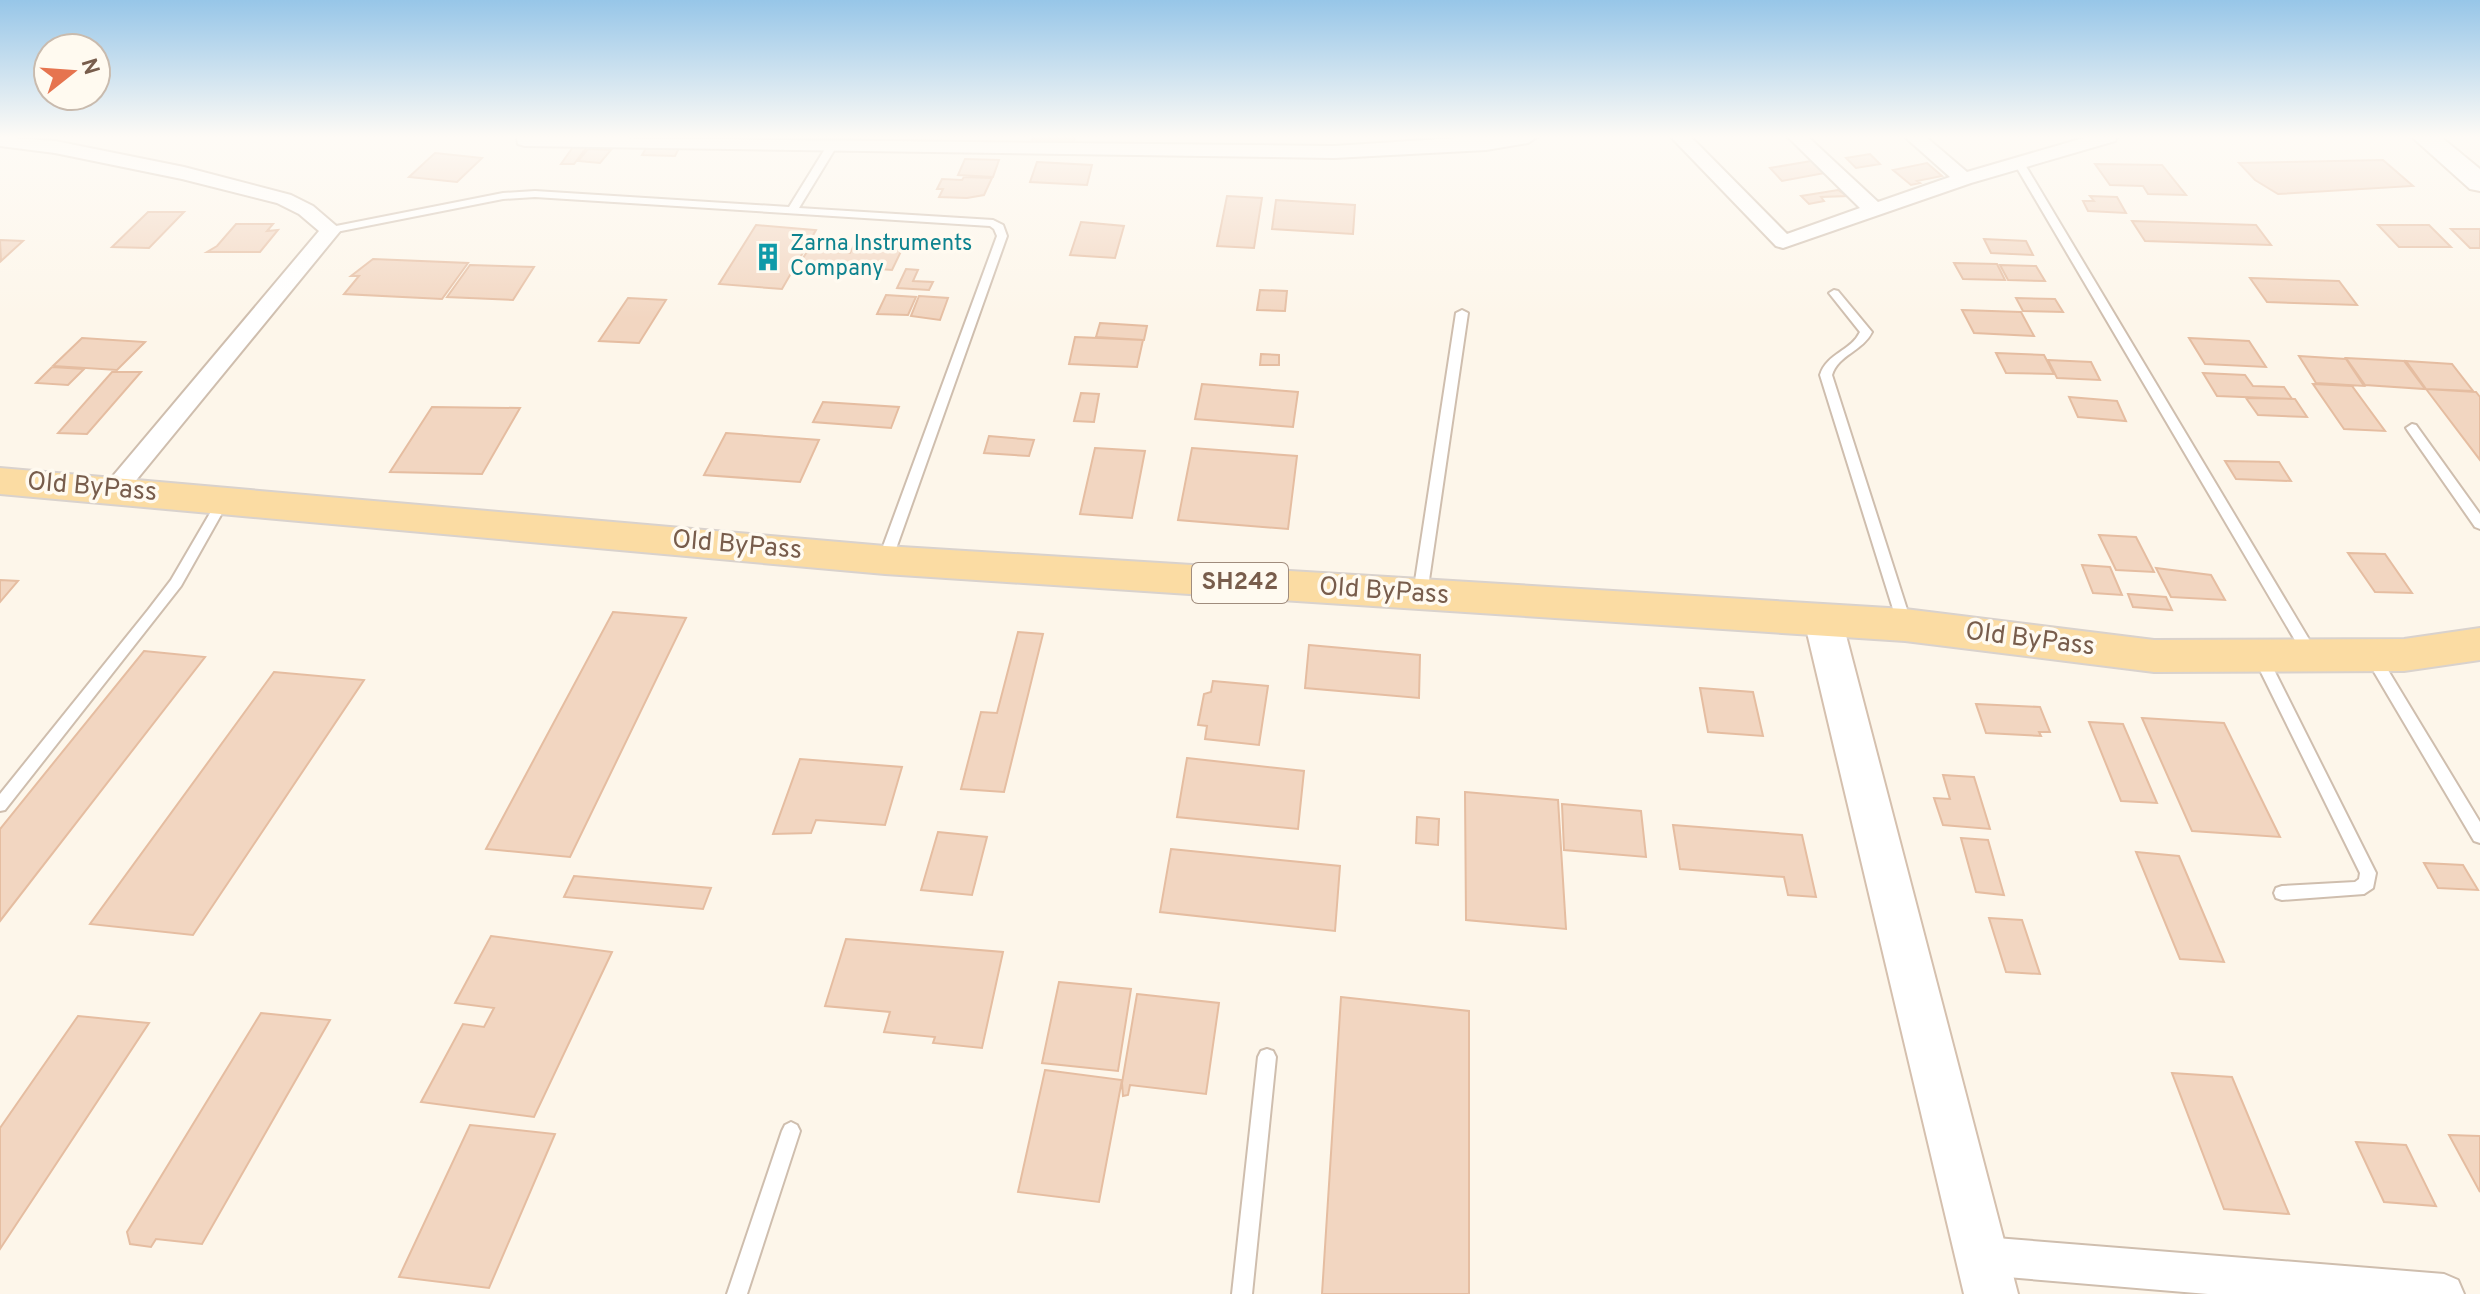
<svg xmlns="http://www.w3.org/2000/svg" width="2480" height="1294" viewBox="0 0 2480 1294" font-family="Overpass,sans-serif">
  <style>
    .building { fill: #f2d6c1; stroke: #e5bda1; stroke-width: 2 }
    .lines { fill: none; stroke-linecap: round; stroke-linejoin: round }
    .lane-casing { stroke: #cfbeae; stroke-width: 4 }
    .street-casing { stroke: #cfbeae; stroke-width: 4 }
    .secondary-casing { stroke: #d5c0ae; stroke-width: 4 }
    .primary-casing { stroke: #d9d2cd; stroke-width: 4 }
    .lane { fill: #fff; fill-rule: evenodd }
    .street { fill: #fff; fill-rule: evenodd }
    .secondary { fill: #fff; fill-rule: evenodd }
    .primary { fill: #fbdca3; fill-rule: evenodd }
    .labels { text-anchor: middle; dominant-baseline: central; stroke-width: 7; stroke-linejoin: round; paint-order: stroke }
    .far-culture-label { font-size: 22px; fill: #0d838f; stroke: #fffaf0; text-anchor: start }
    .shield { fill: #fffaf0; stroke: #a08c7d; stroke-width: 2 }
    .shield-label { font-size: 24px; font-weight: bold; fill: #785d4c }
    .street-label { font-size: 26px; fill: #785d4c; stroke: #fffaf0 }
  </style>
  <rect width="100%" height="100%" fill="#fdf6ea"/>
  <path class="building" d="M 1075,137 L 1074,142 L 1032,141 L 1033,137 Z
    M 648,145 L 680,146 L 675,156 L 642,155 Z
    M 573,147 L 586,148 L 574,164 L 561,164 Z
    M 588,149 L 611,150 L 600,163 L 578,161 Z
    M 435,153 L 482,158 L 457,182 L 409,177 Z
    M 1870,154 L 1880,164 L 1856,168 L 1846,158 Z
    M 965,159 L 999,160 L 993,177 L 958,175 Z
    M 2383,160 L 2413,186 L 2278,194 L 2255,180 L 2239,163 Z
    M 1811,161 L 1825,173 L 1782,181 L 1770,168 Z
    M 1037,162 L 1092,165 L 1087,185 L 1030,182 Z
    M 1927,163 L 1942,176 L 1917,181 L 1920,183 L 1911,185 L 1893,170 Z
    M 2095,164 L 2162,165 L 2186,195 L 2148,194 L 2143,186 L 2110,185 Z
    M 964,177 L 992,178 L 984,195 L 967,198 L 939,197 L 943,189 L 937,189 L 942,179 L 962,180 Z
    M 1838,190 L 1847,196 L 1821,197 L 1824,201 L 1809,204 L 1801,196 Z
    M 1227,196 L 1262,198 L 1254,248 L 1217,246 Z
    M 2090,196 L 2117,197 L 2126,213 L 2088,211 L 2083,201 L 2094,201 Z
    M 1276,200 L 1355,205 L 1353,234 L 1272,229 Z
    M 148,212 L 184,212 L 149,248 L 112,247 Z
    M 2132,221 L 2256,225 L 2271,245 L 2145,241 Z
    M 1081,222 L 1124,226 L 1115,258 L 1070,255 Z
    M 236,224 L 273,224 L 267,231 L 278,230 L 260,252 L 207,252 L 217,246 Z
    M 756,225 L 816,230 L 782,289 L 719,284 Z
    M 2378,225 L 2429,225 L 2451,247 L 2399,247 Z
    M 2451,229 L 2480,229 L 2480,248 L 2470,248 Z
    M 858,238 L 906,241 L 892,270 L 800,263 L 808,250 L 850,253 Z
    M 1984,239 L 2026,241 L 2033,255 L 1991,253 Z
    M 0,240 L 23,241 L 1,261 Z
    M 373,259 L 468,263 L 442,299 L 344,294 L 359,276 L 351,276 Z
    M 1954,263 L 1997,264 L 2005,280 L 1963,279 Z
    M 470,265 L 534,267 L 513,300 L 447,297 Z
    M 2000,265 L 2036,266 L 2045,281 L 2008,280 Z
    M 906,269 L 918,270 L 913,281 L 933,282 L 929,290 L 897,288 Z
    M 2250,278 L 2339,281 L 2357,305 L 2267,302 Z
    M 1260,290 L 1287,291 L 1285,311 L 1257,310 Z
    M 886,295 L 916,297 L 908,315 L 877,314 Z
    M 919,296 L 948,298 L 940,320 L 911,316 Z
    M 628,298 L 666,300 L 639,343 L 599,341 Z
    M 2016,298 L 2055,299 L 2063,312 L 2023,311 Z
    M 1962,310 L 2021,312 L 2034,336 L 1974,333 Z
    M 1100,323 L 1147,326 L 1144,340 L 1096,337 Z
    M 1075,337 L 1143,340 L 1137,367 L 1069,364 Z
    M 82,338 L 145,342 L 117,370 L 53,366 Z
    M 2189,338 L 2249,341 L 2266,367 L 2205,364 Z
    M 1996,353 L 2044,355 L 2054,374 L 2006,373 Z
    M 1261,354 L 1279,355 L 1279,365 L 1260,365 Z
    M 2299,356 L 2346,359 L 2364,386 L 2316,383 Z
    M 2346,358 L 2404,361 L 2425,389 L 2365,385 Z
    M 2048,360 L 2091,362 L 2100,380 L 2057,378 Z
    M 2406,361 L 2452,364 L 2473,391 L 2426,389 Z
    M 52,367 L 84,369 L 68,385 L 36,383 Z
    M 112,372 L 141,372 L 87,434 L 58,433 Z
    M 2203,373 L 2245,375 L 2253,386 L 2284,387 L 2292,399 L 2217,396 Z
    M 1202,384 L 1298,392 L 1293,427 L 1195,419 Z
    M 2313,384 L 2352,386 L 2385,431 L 2344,429 Z
    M 2426,389 L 2476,392 L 2480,397 L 2480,460 Z
    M 1081,393 L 1099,394 L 1094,422 L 1074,421 Z
    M 2069,397 L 2117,401 L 2126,421 L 2078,417 Z
    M 2246,398 L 2295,399 L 2307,417 L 2258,415 Z
    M 823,402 L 899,407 L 891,428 L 813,422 Z
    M 432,407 L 520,408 L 482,474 L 390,472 Z
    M 726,433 L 819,440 L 800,482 L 704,475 Z
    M 989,436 L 1034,440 L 1029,456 L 984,453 Z
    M 1095,448 L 1145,451 L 1132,518 L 1080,514 Z
    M 1192,448 L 1297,456 L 1288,529 L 1178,520 Z
    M 2225,461 L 2279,462 L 2291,481 L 2236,479 Z
    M 2099,535 L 2136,537 L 2154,572 L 2116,570 Z
    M 2348,553 L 2385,554 L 2412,593 L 2375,592 Z
    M 2082,565 L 2110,567 L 2122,595 L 2093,593 Z
    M 2156,568 L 2211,575 L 2225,600 L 2171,597 Z
    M 0,580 L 18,581 L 0,602 Z
    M 2128,594 L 2166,597 L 2172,610 L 2133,607 Z
    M 613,612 L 686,618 L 570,857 L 486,849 Z
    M 1018,632 L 1043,634 L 1004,792 L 961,789 L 981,712 L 997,713 Z
    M 1309,645 L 1420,655 L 1419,698 L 1305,688 Z
    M 144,651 L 205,657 L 0,921 L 0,829 Z
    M 274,672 L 364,680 L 193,935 L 90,924 Z
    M 1213,681 L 1268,686 L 1259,745 L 1205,739 L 1207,726 L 1198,725 L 1204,694 L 1211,692 Z
    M 1700,688 L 1753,692 L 1763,736 L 1708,732 Z
    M 1976,704 L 2040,707 L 2050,732 L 2039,732 L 2041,736 L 1986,733 Z
    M 2142,718 L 2224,723 L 2280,837 L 2192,831 Z
    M 2089,722 L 2123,724 L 2157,803 L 2121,801 Z
    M 1187,758 L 1304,771 L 1298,829 L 1177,817 Z
    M 800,759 L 902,767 L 885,825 L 816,820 L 811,833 L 773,834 Z
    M 1943,775 L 1974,777 L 1990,829 L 1943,825 L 1934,798 L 1950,799 Z
    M 1465,792 L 1558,800 L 1566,929 L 1466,920 Z
    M 1562,804 L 1641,811 L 1646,857 L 1564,850 Z
    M 1417,817 L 1439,819 L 1438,845 L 1416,843 Z
    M 1673,825 L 1802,835 L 1816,897 L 1788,895 L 1784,877 L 1680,869 Z
    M 938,832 L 987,837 L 972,895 L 921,890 Z
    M 1961,838 L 1988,840 L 2004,895 L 1976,892 Z
    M 1171,849 L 1340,866 L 1335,931 L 1160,912 Z
    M 2136,852 L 2179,856 L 2224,962 L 2180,959 Z
    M 2424,863 L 2463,865 L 2478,890 L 2438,888 Z
    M 574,876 L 711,888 L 703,909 L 564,897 Z
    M 1989,918 L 2022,920 L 2040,974 L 2006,972 Z
    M 491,936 L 612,952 L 534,1117 L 421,1102 L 463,1024 L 484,1027 L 494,1008 L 455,1003 Z
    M 846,939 L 1003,952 L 982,1048 L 933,1043 L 935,1037 L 884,1032 L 890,1012 L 825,1006 Z
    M 1059,982 L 1131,989 L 1118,1071 L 1042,1063 Z
    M 1137,994 L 1219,1003 L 1206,1094 L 1130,1085 L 1128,1095 L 1123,1096 L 1122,1083 Z
    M 1341,997 L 1469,1011 L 1469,1294 L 1322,1294 Z
    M 261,1013 L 330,1020 L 202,1244 L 156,1239 L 151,1247 L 130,1244 L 127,1232 Z
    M 78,1016 L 149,1023 L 0,1249 L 0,1128 Z
    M 1045,1070 L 1122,1080 L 1099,1202 L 1018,1192 Z
    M 2172,1073 L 2232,1077 L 2289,1214 L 2224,1209 Z
    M 470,1125 L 555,1134 L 489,1288 L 399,1277 Z
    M 2449,1135 L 2480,1136 L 2480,1192 Z
    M 2356,1142 L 2406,1145 L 2436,1206 L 2384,1202 Z"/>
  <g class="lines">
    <defs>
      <path id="lane" d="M 833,141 L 838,144 L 799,208 L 993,220 L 1003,225 L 1007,236 L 892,560 L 885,565 L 878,560 L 997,236 L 994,229 L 990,226 L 535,197 L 503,199 L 331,233 L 326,230 L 331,227 L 503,193 L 535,191 L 789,207 L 828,144 Z
        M 2016,161 L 2024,163 L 2316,651 L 2318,655 L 2316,659 L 2306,659 L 2014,163 Z
        M 1834,290 L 1838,291 L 1872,332 C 1863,351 1838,355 1832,375 L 1912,625 L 1905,630 L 1898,625 L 1820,375 C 1827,353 1851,351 1860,332 L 1829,293 Z
        M 1462,310 L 1468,313 L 1427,594 L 1420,599 L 1413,594 L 1456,313 Z
        M 2412,424 L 2416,425 L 2480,514 L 2480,529 L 2475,527 L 2408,431 L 2406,428 Z
        M 224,495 L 230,499 L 181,586 L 5,810 L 0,811 L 0,794 L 148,610 L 171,580 L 220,496 Z
        M 2260,651 L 2265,652 L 2267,656 L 2376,873 L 2373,888 L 2364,894 L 2282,900 L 2276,898 L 2274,893 L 2276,888 L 2282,886 L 2355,882 L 2359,879 L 2360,873 L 2253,656 L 2255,652 Z
        M 2372,651 L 2377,652 L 2480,822 L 2480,843 L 2474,841 L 2367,660 L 2365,656 L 2367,652 Z
        M 1267,1049 L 1273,1051 L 1276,1057 L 1252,1294 L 1232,1294 L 1258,1057 L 1261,1051 Z
        M 791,1122 L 797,1125 L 800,1131 L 747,1294 L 727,1294 L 782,1131 L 785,1125 Z"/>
      <path id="street" d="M 0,137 L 55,141 L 184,167 L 291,195 L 313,206 L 341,230 L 124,495 L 115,498 L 106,495 L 102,489 L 319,231 L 299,214 L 277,203 L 182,179 L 55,153 L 0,146 Z
        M 517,137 L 1334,146 L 1472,137 L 1537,137 L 1528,143 L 1486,150 L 1334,158 L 525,146 L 518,144 Z
        M 1671,137 L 1691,137 L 1787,234 L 1860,208 L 1788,137 L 1808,137 L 1878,202 L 1950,177 L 1905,137 L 1926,137 L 1967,172 L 2087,137 L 2117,137 L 2115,141 L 1971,183 L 1783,248 L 1776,246 Z
        M 1983,1237 L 2444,1274 L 2458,1280 L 2464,1294 L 2208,1294 L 1983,1275 L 1969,1270 L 1964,1256 L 1969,1242 Z"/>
      <path id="secondary" d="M 2412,137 L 2441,137 L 2480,169 L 2480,191 L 2470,189 Z
        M 1823,606 L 1836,610 L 1842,620 L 2018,1294 L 1964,1294 L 1804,620 L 1810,610 Z"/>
      <path id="primary" d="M 0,468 L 885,546 L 1905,609 L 2154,640 L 2404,639 L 2480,628 L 2480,660 L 2404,671 L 2154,672 L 1905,641 L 885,574 L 0,494 Z"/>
    </defs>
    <use href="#lane" class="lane-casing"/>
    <use href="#street" class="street-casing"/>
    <use href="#secondary" class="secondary-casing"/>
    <use href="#primary" class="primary-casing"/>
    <use href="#lane" class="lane"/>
    <use href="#street" class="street"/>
    <use href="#secondary" class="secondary"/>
    <use href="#primary" class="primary"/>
  </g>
  <linearGradient id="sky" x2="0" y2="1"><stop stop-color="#97c6e8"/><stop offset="0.43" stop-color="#fefbf6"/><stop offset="1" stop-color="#fefbf6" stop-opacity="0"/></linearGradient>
  <rect width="2480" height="318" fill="url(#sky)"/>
  <defs>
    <symbol id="building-bare" viewBox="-9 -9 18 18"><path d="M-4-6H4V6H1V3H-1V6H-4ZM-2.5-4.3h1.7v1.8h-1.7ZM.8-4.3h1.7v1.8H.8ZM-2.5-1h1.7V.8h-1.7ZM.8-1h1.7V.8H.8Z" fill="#0f9aa8" stroke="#fffaf0" stroke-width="2.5" paint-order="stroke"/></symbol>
  </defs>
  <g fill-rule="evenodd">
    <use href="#building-bare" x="748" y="237" width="40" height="40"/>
  </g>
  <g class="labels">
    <g class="far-culture-label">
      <text x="790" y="244">Zarna Instruments<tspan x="790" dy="25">Company</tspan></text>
    </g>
    <rect class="shield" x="1192" y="563" width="96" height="40" rx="6"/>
    <g class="shield-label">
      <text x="1240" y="583">SH242</text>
    </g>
    <g class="street-label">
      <text transform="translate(92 488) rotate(5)">Old ByPass</text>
      <text transform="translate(737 546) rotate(5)">Old ByPass</text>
      <text transform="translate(1384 592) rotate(4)">Old ByPass</text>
      <text transform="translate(2030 640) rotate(7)">Old ByPass</text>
    </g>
  </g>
  <g transform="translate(72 72) rotate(73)"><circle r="38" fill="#fffaf0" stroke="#c9bbae" stroke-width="2"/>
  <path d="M0-6L14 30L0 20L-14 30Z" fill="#e6744f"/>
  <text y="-12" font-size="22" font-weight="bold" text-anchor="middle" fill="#785d4c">N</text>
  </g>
</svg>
